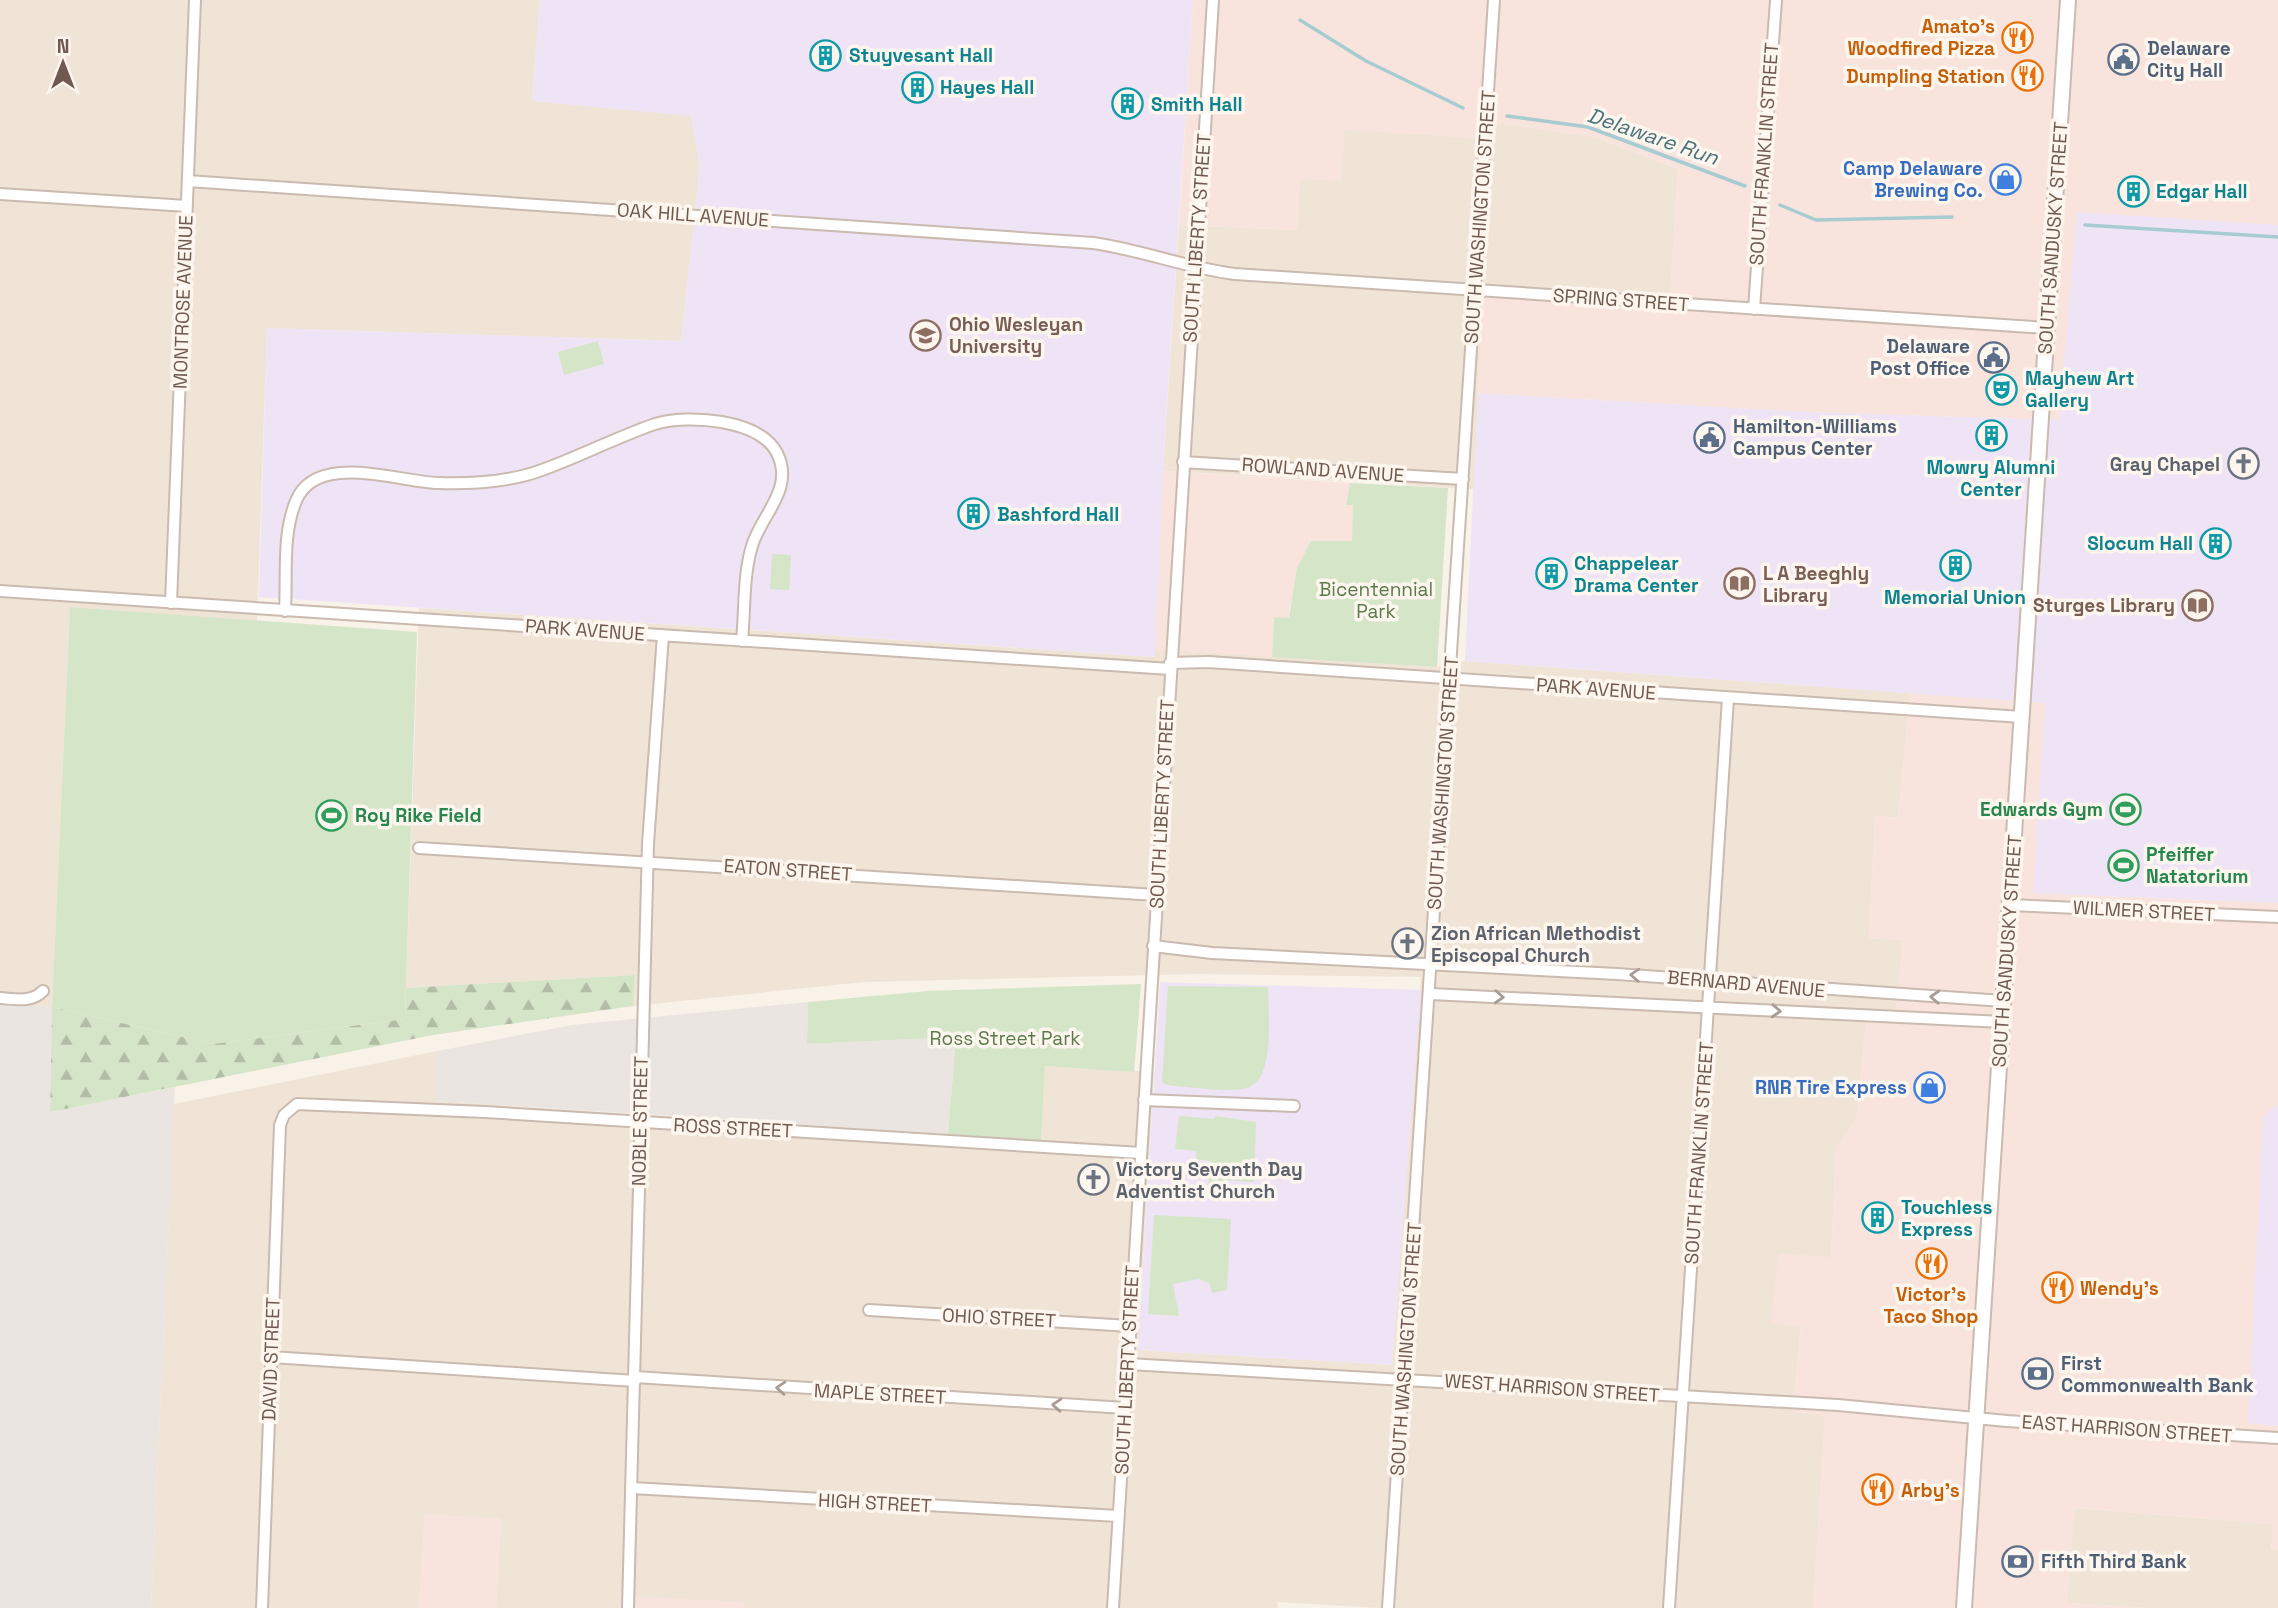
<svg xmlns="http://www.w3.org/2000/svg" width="2278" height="1608" viewBox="0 0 2278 1608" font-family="'Space Grotesk',sans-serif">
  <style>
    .residential { fill: #f0e4d7 }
    .commercial { fill: #f8e4dd }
    .industrial { fill: #ebe5e1 }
    .education { fill: #efe4f6 }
    .green { fill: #d5e5c8 }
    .forest { fill: url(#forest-firs) }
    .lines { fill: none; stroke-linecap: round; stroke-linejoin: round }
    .stream { stroke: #a6ccd1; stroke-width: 3.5 }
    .minor-casing { stroke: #cabaaf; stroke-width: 14 }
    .tertiary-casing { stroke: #cabaaf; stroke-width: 18 }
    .minor { stroke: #fff; stroke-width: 10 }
    .tertiary { stroke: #fff; stroke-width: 14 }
    .oneway { stroke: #a99c95 }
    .labels { text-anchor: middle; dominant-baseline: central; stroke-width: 7; stroke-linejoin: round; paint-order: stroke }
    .food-label { font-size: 19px; font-weight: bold; fill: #c56008; stroke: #fdf6ee; text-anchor: end }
    .service-label { font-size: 19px; font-weight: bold; fill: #4e5e75; stroke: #fdf6ee; text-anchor: start }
    .culture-label { font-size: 19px; font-weight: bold; fill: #0d838f; stroke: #fdf6ee; text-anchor: start }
    .street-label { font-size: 19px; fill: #705a4f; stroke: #fdf6ee }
    .shop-label { font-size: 19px; font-weight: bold; fill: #366cbe; stroke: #fdf6ee; text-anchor: end }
    .education-label { font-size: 19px; font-weight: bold; fill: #785e54; stroke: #fdf6ee; text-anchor: start }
    .worship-label { font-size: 19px; font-weight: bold; fill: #5b616d; stroke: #fdf6ee; text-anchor: start }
    .park-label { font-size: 19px; fill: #5b7a4c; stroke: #fdf6ee }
    .leisure-label { font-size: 19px; font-weight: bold; fill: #27864d; stroke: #fdf6ee; text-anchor: start }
    .water-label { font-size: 21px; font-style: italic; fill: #48737a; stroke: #fdf6ee }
  </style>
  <defs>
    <pattern id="forest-firs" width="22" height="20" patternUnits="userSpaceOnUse" patternTransform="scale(1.75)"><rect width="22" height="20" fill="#d5e5c8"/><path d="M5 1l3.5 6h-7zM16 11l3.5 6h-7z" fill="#b1bda5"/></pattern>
  </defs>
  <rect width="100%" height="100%" fill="#f9f2e8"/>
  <path class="residential" d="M 0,0 L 540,0 L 532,101 L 691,115 L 700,166 L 681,341 L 267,328 L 257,621 L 70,607 L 52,1007 L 0,1004 Z
    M 1501,123 L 1594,137 L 1678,169 L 1670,297 L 1484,286 L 1474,489 L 1163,471 L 1179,225 L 1297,230 L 1300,179 L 1344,129 L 1477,138 Z
    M 419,608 L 1154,657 L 1155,649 L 1437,667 L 1465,661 L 1910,693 L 1898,818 L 1875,816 L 1869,938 L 1903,940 L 1895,1023 L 1866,1022 L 1856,1121 L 1836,1148 L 1831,1258 L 1779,1254 L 1801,1326 L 1793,1412 L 1825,1416 L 1813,1608 L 1380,1608 L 1278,1602 L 1277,1608 L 744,1608 L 744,1603 L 623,1596 L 622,1608 L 496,1608 L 501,1519 L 425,1515 L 419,1608 L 151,1608 L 174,1104 L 437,1051 L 437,1101 L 1041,1141 L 1045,1066 L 1154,1072 L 1138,1350 L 1392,1365 L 1421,977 L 1198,974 L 864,982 L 633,1006 L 634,975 L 406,988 Z
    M 2074,1508 L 2274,1524 L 2271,1548 L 2278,1549 L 2278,1608 L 2147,1608 L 2067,1603 Z"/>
  <path class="commercial" d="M 1193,0 L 2278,0 L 2278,225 L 2077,213 L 2060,420 L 1808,412 L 1478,393 L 1484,286 L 1670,296 L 1678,169 L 1594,137 L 1501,123 L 1477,138 L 1345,130 L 1341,181 L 1300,179 L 1297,230 L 1179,225 Z
    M 1163,471 L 1350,483 L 1346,505 L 1353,505 L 1352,541 L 1311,541 L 1290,605 L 1289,618 L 1274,618 L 1272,657 L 1155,649 Z
    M 1910,693 L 2046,703 L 2034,893 L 2278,903 L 2278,1104 L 2263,1117 L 2249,1423 L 2278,1426 L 2278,1549 L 2271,1549 L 2274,1524 L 2075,1508 L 2067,1603 L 2147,1608 L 1813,1608 L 1825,1416 L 1793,1413 L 1801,1327 L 1771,1323 L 1778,1254 L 1831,1257 L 1836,1148 L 1856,1121 L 1866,1022 L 1895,1023 L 1903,940 L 1869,938 L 1875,816 L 1898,818 Z
    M 425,1514 L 501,1519 L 496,1608 L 419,1608 Z
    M 623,1596 L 744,1602 L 744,1608 L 622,1608 Z"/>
  <path class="industrial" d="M 808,1002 L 807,1044 L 956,1037 L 948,1134 L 437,1101 L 437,1051 L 572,1025 Z
    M 0,1004 L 52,1007 L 50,1112 L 175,1087 L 151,1608 L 0,1608 Z"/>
  <path class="education" d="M 540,0 L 1193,0 L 1165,436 L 1155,657 L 259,597 L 267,328 L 681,341 L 700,166 L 691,116 L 532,101 Z
    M 2077,212 L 2278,225 L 2278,903 L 2033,893 L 2045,703 L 1465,661 L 1478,393 L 1808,412 L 2059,420 Z
    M 1160,982 L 1421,990 L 1392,1365 L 1138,1350 Z
    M 2278,1104 L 2278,1426 L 2248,1423 L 2263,1117 Z"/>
  <path class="green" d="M 598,341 L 604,364 L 564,375 L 558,352 Z
    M 1350,483 L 1448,488 L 1437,667 L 1272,657 L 1274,617 L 1289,618 L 1297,568 L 1311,541 L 1352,541 L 1353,505 L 1346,505 Z
    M 772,554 L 791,555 L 789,590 L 770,589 Z
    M 70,607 L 417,632 L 405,1019 L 213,1044 L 52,1007 Z
    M 1141,984 L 1134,1072 L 1045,1066 L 1041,1141 L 948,1134 L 956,1037 L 807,1044 L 808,1002 L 928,991 Z
    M 1168,986 L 1268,987 C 1268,1013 1277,1085 1243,1089 C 1219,1092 1191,1087 1167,1085 L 1162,1082 Z
    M 1179,1116 L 1214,1119 L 1216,1116 L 1256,1122 L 1254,1182 L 1224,1180 L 1222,1193 L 1208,1192 L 1210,1161 L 1196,1159 L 1196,1151 L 1175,1149 Z
    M 1154,1215 L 1231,1219 L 1227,1290 L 1212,1293 L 1209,1283 L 1198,1279 L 1173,1284 L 1179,1316 L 1148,1314 Z"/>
  <path class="forest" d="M 635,975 L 633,1006 L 433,1035 L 50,1112 L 52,1007 L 213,1044 L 405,1019 L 406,988 Z"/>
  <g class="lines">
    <path class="stream" d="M 1300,20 L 1366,61 L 1463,108
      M 1507,116 L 1588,127 L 1745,186
      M 1780,205 L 1816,220 L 1952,217
      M 2085,225 L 2278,237"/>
    <defs>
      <path id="minor" d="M 188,181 L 1093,243 C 1142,250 1187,268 1235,274 L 2047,328
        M 0,194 L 187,206
        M 1754,309 L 1776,0
        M 1183,462 L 1463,479
        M 0,591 L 1170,669
        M 171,603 L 195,0
        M 285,611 C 287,576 282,534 296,501 C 316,451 399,482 438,483 C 472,484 510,482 542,470 C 581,456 617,437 655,424 C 688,414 759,419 777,453 C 795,489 761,515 752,546 C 743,575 745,611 742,641
        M 1170,663 L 1208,662 L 2022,717
        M 419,848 L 1156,895
        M 2010,905 L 2278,917
        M 1153,946 L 1212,953 L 1617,974 L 2003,1001
        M 1431,994 L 2002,1022
        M 0,998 C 16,999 31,1003 43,991
        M 1144,1100 L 1294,1106
        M 869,1310 L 1130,1326
        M 271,1357 L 635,1381
        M 1128,1364 L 1838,1405 L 2007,1421 L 2278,1438
        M 635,1377 L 1125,1408
        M 632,1488 L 1118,1516
        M 262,1608 L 280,1125 L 284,1115 L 297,1104 L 485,1112 L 1141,1153
        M 628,1608 L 648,844 L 663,635
        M 1113,1608 L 1213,0
        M 1388,1608 L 1494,0
        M 1669,1608 L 1728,698"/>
      <path id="tertiary" d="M 1964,1608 L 2068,0"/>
    </defs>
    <use href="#minor" class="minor-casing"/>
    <use href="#tertiary" class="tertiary-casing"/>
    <use href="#minor" class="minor"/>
    <use href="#tertiary" class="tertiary"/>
  </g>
  <defs><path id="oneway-chevron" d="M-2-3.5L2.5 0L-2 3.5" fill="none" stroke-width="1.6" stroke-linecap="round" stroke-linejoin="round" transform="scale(1.75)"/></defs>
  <g class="oneway">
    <use href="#oneway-chevron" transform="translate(1635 975) rotate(-176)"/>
    <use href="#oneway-chevron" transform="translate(1499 997) rotate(3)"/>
    <use href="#oneway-chevron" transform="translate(1935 997) rotate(-177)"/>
    <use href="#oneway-chevron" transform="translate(1776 1011) rotate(3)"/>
    <use href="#oneway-chevron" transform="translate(781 1388) rotate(-176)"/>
    <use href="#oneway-chevron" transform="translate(1057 1405) rotate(-176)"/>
  </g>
  <defs>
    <symbol id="restaurant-ring" viewBox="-11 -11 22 22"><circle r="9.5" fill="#fdf6ee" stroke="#e8710a" stroke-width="1.5"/><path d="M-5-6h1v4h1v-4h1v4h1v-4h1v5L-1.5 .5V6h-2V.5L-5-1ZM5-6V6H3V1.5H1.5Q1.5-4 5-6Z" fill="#e8710a"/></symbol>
    <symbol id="building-ring" viewBox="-11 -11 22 22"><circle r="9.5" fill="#fdf6ee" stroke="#0f9aa8" stroke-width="1.5"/><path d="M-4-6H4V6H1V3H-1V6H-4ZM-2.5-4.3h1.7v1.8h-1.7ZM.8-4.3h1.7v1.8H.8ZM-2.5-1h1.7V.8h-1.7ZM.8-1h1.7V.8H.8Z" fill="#0f9aa8"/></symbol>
    <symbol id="civic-ring" viewBox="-11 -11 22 22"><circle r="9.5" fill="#fdf6ee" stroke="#5c6f8a" stroke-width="1.5"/><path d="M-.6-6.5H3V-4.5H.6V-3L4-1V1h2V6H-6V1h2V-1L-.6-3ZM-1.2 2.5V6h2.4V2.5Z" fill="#5c6f8a"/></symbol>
    <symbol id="shop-ring" viewBox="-11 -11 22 22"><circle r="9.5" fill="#fdf6ee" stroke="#3f7fe0" stroke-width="1.5"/><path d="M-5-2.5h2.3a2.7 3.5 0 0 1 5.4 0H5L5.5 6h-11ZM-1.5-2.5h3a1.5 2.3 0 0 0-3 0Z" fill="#3f7fe0"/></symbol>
    <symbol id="university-ring" viewBox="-11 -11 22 22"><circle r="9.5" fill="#fdf6ee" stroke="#8d6e63" stroke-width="1.5"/><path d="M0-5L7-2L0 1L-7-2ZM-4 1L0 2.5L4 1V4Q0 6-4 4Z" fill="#8d6e63"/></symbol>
    <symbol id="theatre-ring" viewBox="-11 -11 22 22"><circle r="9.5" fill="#fdf6ee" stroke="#0f9aa8" stroke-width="1.5"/><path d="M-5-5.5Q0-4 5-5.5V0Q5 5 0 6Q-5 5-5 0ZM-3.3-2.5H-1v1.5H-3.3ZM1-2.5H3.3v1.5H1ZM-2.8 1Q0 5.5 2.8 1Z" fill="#0f9aa8"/></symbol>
    <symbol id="church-ring" viewBox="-11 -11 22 22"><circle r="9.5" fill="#fdf6ee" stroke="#6b7280" stroke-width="1.5"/><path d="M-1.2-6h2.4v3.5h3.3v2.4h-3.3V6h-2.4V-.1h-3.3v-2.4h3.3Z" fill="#6b7280"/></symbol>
    <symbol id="library-ring" viewBox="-11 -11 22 22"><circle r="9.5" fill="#fdf6ee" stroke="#8d6e63" stroke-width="1.5"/><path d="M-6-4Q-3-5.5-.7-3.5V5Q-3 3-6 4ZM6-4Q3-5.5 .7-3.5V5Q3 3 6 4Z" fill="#8d6e63"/></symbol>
    <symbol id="stadium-ring" viewBox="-11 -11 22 22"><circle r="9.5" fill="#fdf6ee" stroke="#2e9e5b" stroke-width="1.5"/><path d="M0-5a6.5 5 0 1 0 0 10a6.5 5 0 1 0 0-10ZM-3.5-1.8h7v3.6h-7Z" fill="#2e9e5b"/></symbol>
    <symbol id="bank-ring" viewBox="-11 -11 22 22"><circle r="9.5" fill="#fdf6ee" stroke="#5c6f8a" stroke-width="1.5"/><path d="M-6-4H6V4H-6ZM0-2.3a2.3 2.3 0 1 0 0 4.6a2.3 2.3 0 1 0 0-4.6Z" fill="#5c6f8a"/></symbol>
  </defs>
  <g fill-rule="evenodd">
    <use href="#restaurant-ring" x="2000" y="20" width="35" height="35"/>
    <use href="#building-ring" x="808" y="38" width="35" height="35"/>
    <use href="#civic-ring" x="2106" y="42" width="35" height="35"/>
    <use href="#restaurant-ring" x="2010" y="58" width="35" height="35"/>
    <use href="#building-ring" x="900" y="70" width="35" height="35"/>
    <use href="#building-ring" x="1110" y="86" width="35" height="35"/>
    <use href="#shop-ring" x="1988" y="162" width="35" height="35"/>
    <use href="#building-ring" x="2116" y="174" width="35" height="35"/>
    <use href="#university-ring" x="908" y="318" width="35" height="35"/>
    <use href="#civic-ring" x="1976" y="340" width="35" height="35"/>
    <use href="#theatre-ring" x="1984" y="372" width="35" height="35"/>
    <use href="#building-ring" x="1974" y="418" width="35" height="35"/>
    <use href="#civic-ring" x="1692" y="420" width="35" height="35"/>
    <use href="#church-ring" x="2226" y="446" width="35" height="35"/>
    <use href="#building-ring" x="956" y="496" width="35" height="35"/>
    <use href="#building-ring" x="2198" y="526" width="35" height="35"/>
    <use href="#building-ring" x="1938" y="548" width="35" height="35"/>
    <use href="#building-ring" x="1534" y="556" width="35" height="35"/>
    <use href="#library-ring" x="1722" y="566" width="35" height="35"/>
    <use href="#library-ring" x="2180" y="588" width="35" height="35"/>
    <use href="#stadium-ring" x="2108" y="792" width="35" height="35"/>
    <use href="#stadium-ring" x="314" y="798" width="35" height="35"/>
    <use href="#stadium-ring" x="2106" y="848" width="35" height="35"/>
    <use href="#church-ring" x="1390" y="926" width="35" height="35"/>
    <use href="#shop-ring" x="1912" y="1070" width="35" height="35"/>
    <use href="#church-ring" x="1076" y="1162" width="35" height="35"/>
    <use href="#building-ring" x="1860" y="1200" width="35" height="35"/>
    <use href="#restaurant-ring" x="1914" y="1246" width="35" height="35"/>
    <use href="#restaurant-ring" x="2040" y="1270" width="35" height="35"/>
    <use href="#bank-ring" x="2020" y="1356" width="35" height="35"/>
    <use href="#restaurant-ring" x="1860" y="1472" width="35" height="35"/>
    <use href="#bank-ring" x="2000" y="1544" width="35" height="35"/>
  </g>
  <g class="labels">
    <g class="food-label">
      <text x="1995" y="26">Amato's<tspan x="1995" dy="22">Woodfired Pizza</tspan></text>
      <text x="2005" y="76">Dumpling Station</text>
      <text x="2080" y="1288" text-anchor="start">Wendy's</text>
      <text x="1931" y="1294" text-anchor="middle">Victor's<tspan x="1931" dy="22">Taco Shop</tspan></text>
      <text x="1901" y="1490" text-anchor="start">Arby's</text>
    </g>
    <g class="service-label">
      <text x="2147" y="48">Delaware<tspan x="2147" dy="22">City Hall</tspan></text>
      <text x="1970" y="346" text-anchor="end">Delaware<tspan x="1970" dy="22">Post Office</tspan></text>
      <text x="1733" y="426">Hamilton-Williams<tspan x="1733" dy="22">Campus Center</tspan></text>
      <text x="2061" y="1363">First<tspan x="2061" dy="22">Commonwealth Bank</tspan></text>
      <text x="2041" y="1561">Fifth Third Bank</text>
    </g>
    <g class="culture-label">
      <text x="849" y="55">Stuyvesant Hall</text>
      <text x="940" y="87">Hayes Hall</text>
      <text x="1151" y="104">Smith Hall</text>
      <text x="2156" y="191">Edgar Hall</text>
      <text x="2025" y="378">Mayhew Art<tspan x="2025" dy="22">Gallery</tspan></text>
      <text x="1991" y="467" text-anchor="middle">Mowry Alumni<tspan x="1991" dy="22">Center</tspan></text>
      <text x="997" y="514">Bashford Hall</text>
      <text x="2193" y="543" text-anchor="end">Slocum Hall</text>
      <text x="1574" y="563">Chappelear<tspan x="1574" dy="22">Drama Center</tspan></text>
      <text x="1955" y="597" text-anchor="middle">Memorial Union</text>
      <text x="1901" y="1207">Touchless<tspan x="1901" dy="22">Express</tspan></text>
    </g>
    <g class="street-label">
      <text transform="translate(1764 154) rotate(-86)">SOUTH FRANKLIN STREET</text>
      <text transform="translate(693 215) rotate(4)">OAK HILL AVENUE</text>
      <text transform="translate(1480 217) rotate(-86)">SOUTH WASHINGTON STREET</text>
      <text transform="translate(1197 238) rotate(-86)">SOUTH LIBERTY STREET</text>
      <text transform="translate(2053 238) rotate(-86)">SOUTH SANDUSKY STREET</text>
      <text transform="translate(1621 300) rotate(4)">SPRING STREET</text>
      <text transform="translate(183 302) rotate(-88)">MONTROSE AVENUE</text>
      <text transform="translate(1323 470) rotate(4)">ROWLAND AVENUE</text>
      <text transform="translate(585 630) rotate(4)">PARK AVENUE</text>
      <text transform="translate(1596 689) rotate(4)">PARK AVENUE</text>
      <text transform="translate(1443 783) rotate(-86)">SOUTH WASHINGTON STREET</text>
      <text transform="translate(1162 804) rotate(-87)">SOUTH LIBERTY STREET</text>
      <text transform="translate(788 870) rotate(4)">EATON STREET</text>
      <text transform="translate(2144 911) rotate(3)">WILMER STREET</text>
      <text transform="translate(2007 951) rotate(-86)">SOUTH SANDUSKY STREET</text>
      <text transform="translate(1746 984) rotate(5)">BERNARD AVENUE</text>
      <text transform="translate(640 1121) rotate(-89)">NOBLE STREET</text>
      <text transform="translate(733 1128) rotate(3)">ROSS STREET</text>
      <text transform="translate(1699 1153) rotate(-86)">SOUTH FRANKLIN STREET</text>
      <text transform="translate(999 1318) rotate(3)">OHIO STREET</text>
      <text transform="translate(1406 1349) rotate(-86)">SOUTH WASHINGTON STREET</text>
      <text transform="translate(271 1359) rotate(-88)">DAVID STREET</text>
      <text transform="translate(1127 1370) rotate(-87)">SOUTH LIBERTY STREET</text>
      <text transform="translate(1552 1388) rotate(4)">WEST HARRISON STREET</text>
      <text transform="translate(880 1394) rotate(3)">MAPLE STREET</text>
      <text transform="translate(2127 1429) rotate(4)">EAST HARRISON STREET</text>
      <text transform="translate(875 1503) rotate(3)">HIGH STREET</text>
    </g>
    <g class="shop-label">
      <text x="1983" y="168">Camp Delaware<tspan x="1983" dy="22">Brewing Co.</tspan></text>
      <text x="1907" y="1087">RNR Tire Express</text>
    </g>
    <g class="education-label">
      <text x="949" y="324">Ohio Wesleyan<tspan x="949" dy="22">University</tspan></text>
      <text x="1763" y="573">L A Beeghly<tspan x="1763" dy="22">Library</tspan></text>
      <text x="2175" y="605" text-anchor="end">Sturges Library</text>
    </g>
    <g class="worship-label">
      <text x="2220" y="464" text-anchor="end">Gray Chapel</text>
      <text x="1431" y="933">Zion African Methodist<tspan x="1431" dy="22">Episcopal Church</tspan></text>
      <text x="1116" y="1169">Victory Seventh Day<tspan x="1116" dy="22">Adventist Church</tspan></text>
    </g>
    <g class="park-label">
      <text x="1376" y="589">Bicentennial<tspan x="1376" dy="22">Park</tspan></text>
      <text x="1005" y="1038">Ross Street Park</text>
    </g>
    <g class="leisure-label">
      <text x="2103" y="809" text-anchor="end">Edwards Gym</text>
      <text x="355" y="815">Roy Rike Field</text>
      <text x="2146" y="854">Pfeiffer<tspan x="2146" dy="22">Natatorium</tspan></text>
    </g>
    <g class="water-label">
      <text transform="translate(1653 136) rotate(19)">Delaware Run</text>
    </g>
  </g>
  <g transform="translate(63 63)" stroke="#fdf6ee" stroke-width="5" paint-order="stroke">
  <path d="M0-5L12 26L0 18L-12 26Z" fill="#705a4f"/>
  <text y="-10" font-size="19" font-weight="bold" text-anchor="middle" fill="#705a4f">N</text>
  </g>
</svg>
